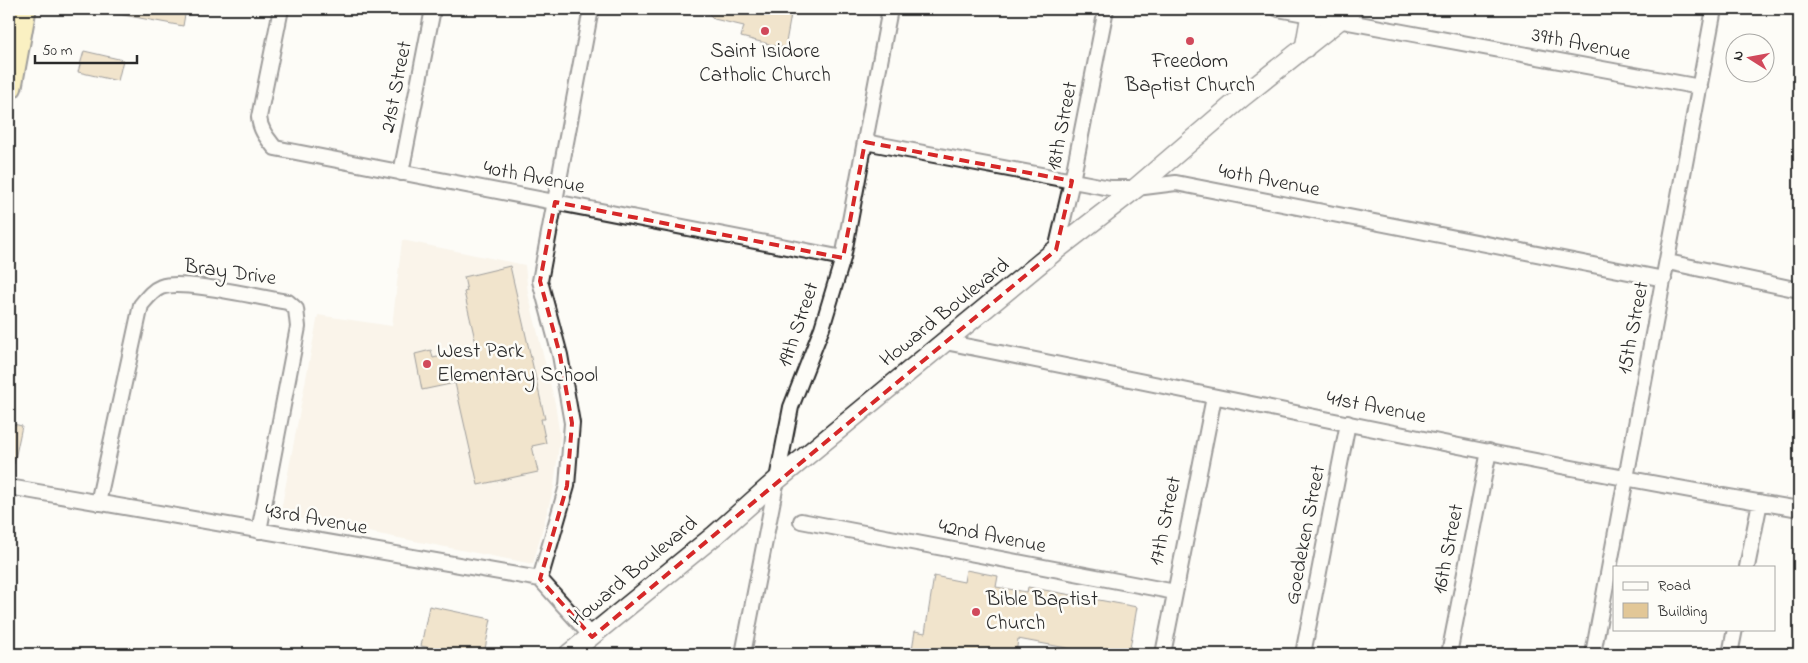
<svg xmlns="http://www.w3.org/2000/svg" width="1808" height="663" viewBox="0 0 1808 663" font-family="'Indie Flower',sans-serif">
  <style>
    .built { fill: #f5ecda }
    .building { fill: #e2c797; stroke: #2b2b2b }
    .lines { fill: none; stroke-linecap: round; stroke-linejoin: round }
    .street-casing { stroke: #2b2b2b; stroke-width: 18 }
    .secondary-casing { stroke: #2b2b2b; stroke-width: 22 }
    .highway-casing { stroke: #2b2b2b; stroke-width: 29 }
    .street { stroke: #fdfcf7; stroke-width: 14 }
    .secondary { stroke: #fdfcf7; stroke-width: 19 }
    .highway { stroke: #f6e281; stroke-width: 25 }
    .marked { fill: none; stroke: #d62828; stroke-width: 4; stroke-dasharray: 10 6; stroke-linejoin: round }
    .poi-dot { fill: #d1495b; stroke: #fdfcf7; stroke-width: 2 }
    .labels { text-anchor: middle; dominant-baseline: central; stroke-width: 5; stroke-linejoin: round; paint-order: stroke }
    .street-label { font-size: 21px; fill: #2b2b2b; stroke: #fdfcf7 }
    .poi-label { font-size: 21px; fill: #2b2b2b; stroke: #fdfcf7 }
  </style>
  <rect width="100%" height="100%" fill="#fdfcf7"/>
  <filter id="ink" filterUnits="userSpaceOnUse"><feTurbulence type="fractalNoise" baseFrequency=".02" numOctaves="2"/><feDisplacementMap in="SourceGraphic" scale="10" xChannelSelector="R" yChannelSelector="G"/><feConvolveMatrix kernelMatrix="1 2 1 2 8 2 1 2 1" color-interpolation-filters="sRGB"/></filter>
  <g filter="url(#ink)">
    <path class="built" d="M 402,240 L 525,265 L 528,293 L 555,403 L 560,437 L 554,487 L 533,564 L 280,515 L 318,315 L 392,326 Z"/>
    <path class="building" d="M 118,9 L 186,9 L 183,26 L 118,14 Z
      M 704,9 L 792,9 L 785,48 L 741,37 L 744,26 L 714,19 Z
      M 84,51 L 123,60 L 118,81 L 78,72 Z
      M 510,266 L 545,419 L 541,419 L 546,443 L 532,446 L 538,472 L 478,485 L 455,383 L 422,390 L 415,354 L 431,350 L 433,358 L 477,348 L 464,292 L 467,291 L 464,277 Z
      M 9,423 L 22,426 L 14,464 L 9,464 Z
      M 966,570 L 998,576 L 996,587 L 1027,592 L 1028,587 L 1137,607 L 1129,654 L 1099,654 L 1018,639 L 1016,654 L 919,654 L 920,650 L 912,649 L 915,631 L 925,633 L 934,576 L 964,582 Z
      M 429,606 L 491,619 L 484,654 L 460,654 L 421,646 Z"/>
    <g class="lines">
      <defs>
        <path id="street" d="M 281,9 L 259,117 C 260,130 267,138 275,148 L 843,258
          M 1278,9 L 1700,87
          M 865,142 L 1110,188 L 1136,188 L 1176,183 L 1664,279
          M 401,173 L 433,9
          M 1056,250 L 1072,181 L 1106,9
          M 1668,262 L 1799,290
          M 945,342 C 1230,398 1513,461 1799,509
          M 9,487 L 540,579 L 592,637
          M 98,503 L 141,305 C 147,298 153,290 161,287 C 184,279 261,298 288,302 L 296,309 L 298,327 L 259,531
          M 801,521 L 1175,592
          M 1747,567 L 1760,502
          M 540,579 L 567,486 L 572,423 L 560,355 L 540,281 L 591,9
          M 743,654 L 791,407 L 822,328 L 843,258 L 890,9
          M 1163,654 L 1214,397
          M 1303,654 L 1348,423
          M 1449,654 L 1489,451
          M 1593,654 L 1714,9
          M 1730,654 L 1735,629"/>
        <path id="secondary" d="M 1305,48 L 1312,9
          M 569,654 L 715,535 L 777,480 L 1056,250 L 1136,188 L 1241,98 L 1353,9"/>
        <path id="highway" d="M 9,86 L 23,9"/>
      </defs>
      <use href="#street" class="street-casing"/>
      <use href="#secondary" class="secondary-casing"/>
      <use href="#highway" class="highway-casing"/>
      <use href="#street" class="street"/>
      <use href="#secondary" class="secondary"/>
      <use href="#highway" class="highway"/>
    </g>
  </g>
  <path d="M0 0H1808V663H0ZM 865,142 L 1072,181 L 1056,250 L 592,637 L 540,579 L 567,486 L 572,423 L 560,355 L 540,281 L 555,202 L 843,258 Z" fill="#fdfcf7" fill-opacity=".55" fill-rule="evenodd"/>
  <path class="marked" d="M 865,142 L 1072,181 L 1056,250 L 592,637 L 540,579 L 567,486 L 572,423 L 560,355 L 540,281 L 555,202 L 843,258 Z"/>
  <g class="poi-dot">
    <circle cx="765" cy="31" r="5"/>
    <circle cx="1190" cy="41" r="5"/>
    <circle cx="427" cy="364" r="5"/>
    <circle cx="976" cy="612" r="5"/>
  </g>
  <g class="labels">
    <g class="street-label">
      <text transform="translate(1581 45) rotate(11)">39th Avenue</text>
      <text transform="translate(397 87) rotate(-79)">21st Street</text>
      <text transform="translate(1063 126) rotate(-79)">18th Street</text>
      <text transform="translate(534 178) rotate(11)">40th Avenue</text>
      <text transform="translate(1269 181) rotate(11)">40th Avenue</text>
      <text transform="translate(230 273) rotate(8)">Bray Drive</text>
      <text transform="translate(945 313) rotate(-39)">Howard Boulevard</text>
      <text transform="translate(799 325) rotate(-71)">19th Street</text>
      <text transform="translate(1634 328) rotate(-79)">15th Street</text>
      <text transform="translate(1376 408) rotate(11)">41st Avenue</text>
      <text transform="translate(316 520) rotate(10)">43rd Avenue</text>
      <text transform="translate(1166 521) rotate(-78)">17th Street</text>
      <text transform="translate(1306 535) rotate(-79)">Goedeken Street</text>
      <text transform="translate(992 537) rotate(11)">42nd Avenue</text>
      <text transform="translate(1449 549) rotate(-79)">16th Street</text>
      <text transform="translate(634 572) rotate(-40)">Howard Boulevard</text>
    </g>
    <g class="poi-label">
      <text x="765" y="52">Saint Isidore<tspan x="765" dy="24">Catholic Church</tspan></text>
      <text x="1190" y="62">Freedom<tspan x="1190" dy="24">Baptist Church</tspan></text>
      <text x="437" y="352" text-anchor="start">West Park<tspan x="437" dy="24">Elementary School</tspan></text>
      <text x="986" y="600" text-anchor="start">Bible Baptist<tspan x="986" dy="24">Church</tspan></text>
    </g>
  </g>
  <rect width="1808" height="663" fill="none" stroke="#fdfcf7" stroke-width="30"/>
  <rect x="15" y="15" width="1778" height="633" fill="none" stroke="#2b2b2b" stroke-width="2" filter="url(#ink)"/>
  <rect x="1613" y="566" width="162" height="65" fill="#fdfcf7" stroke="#a9a8a5"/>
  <rect x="1623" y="582" width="25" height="8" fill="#fdfcf7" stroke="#a9a8a5"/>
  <text x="1658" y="590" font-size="15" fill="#2b2b2b">Road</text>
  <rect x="1623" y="603" width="25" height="15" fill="#e2c797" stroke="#a9a8a5"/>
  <text x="1658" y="616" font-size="15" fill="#2b2b2b">Building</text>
  <g transform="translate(1750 58) rotate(281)"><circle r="24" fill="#fdfcf7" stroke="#a9a8a5"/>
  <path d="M0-4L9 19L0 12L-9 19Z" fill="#d1495b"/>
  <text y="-8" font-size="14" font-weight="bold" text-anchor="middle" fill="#2b2b2b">N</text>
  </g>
  <path d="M35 55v8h102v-8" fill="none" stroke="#2b2b2b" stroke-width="2.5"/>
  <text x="42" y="55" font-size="15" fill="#2b2b2b" stroke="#fdfcf7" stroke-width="4" paint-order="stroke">50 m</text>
</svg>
